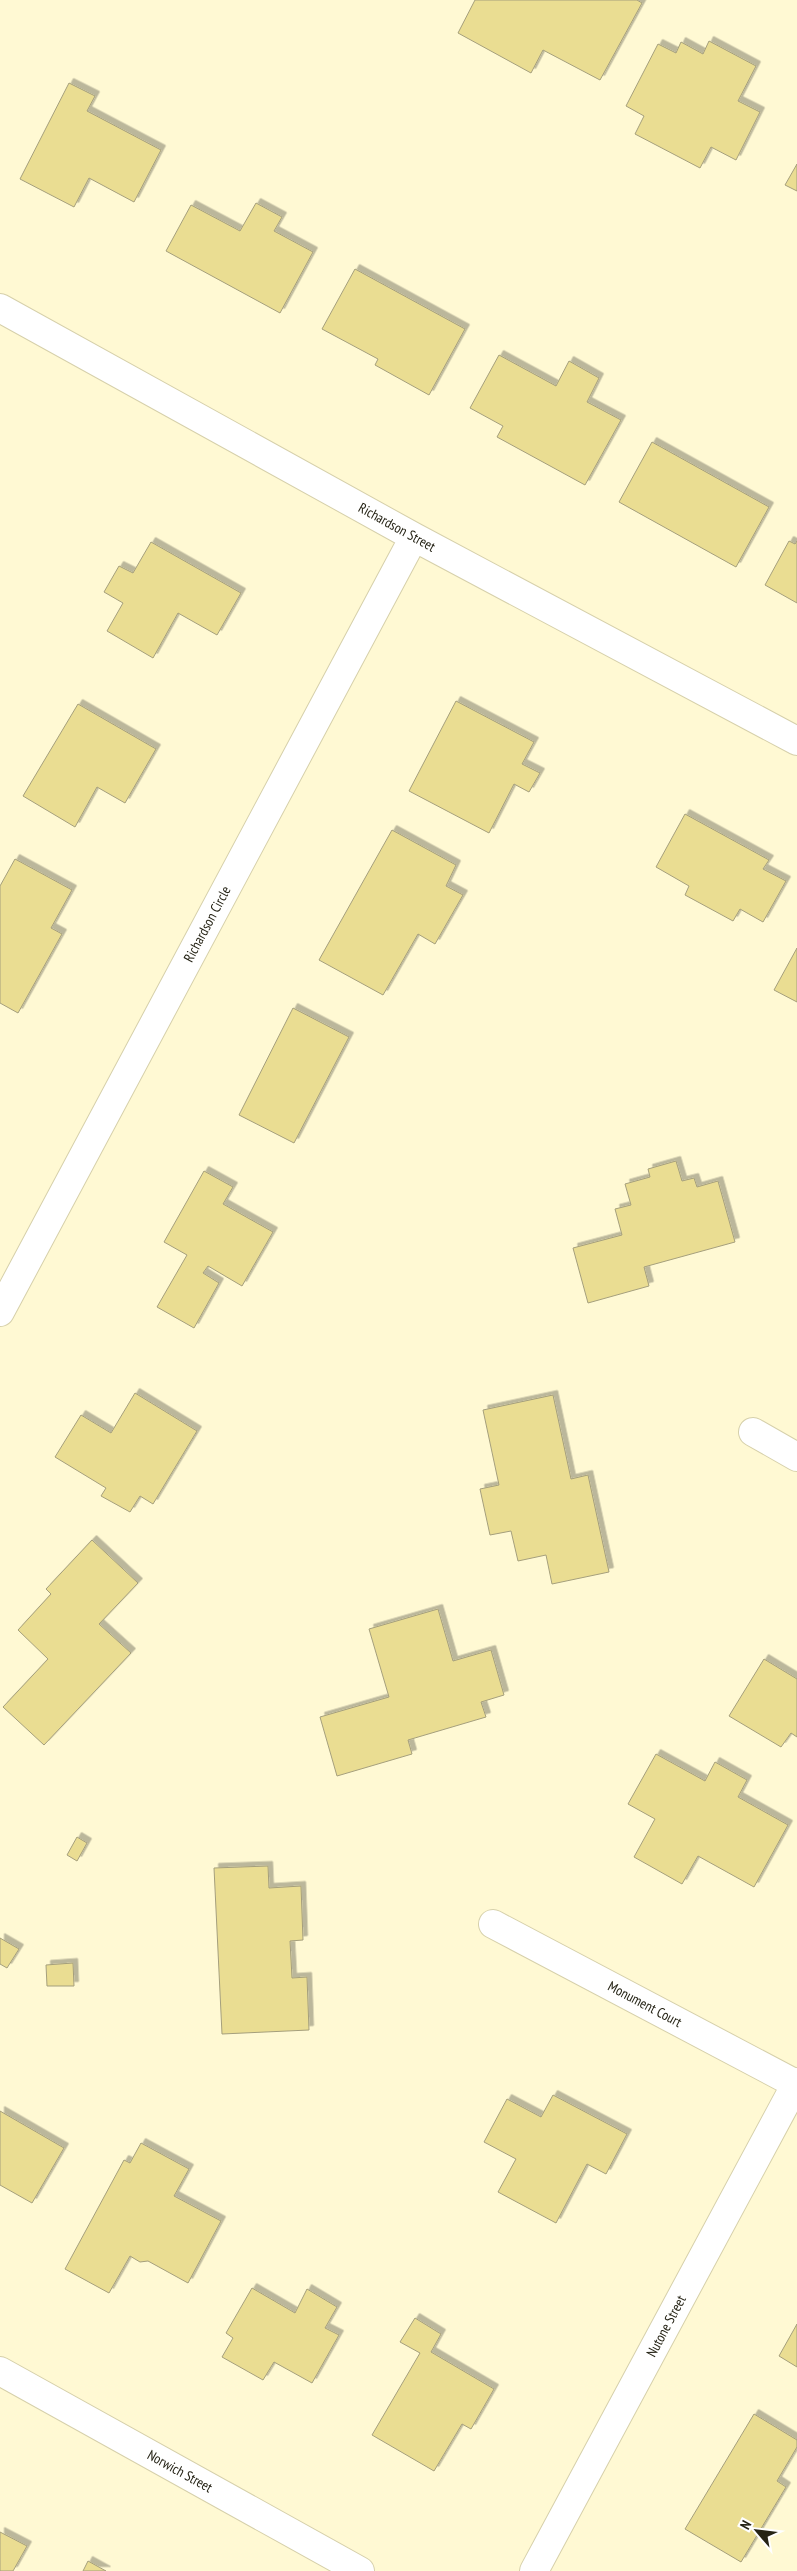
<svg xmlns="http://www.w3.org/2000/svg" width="797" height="2571" viewBox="0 0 797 2571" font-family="'PT Sans Narrow',sans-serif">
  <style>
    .building { fill: #eadd92; stroke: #a59f7c; filter: url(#shadow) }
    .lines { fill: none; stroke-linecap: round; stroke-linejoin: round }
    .street-casing { stroke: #d6d0ab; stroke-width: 30 }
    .street { stroke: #fff; stroke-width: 28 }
    .labels { text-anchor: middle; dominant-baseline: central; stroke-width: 4; stroke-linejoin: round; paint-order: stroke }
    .street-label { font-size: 14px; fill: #252315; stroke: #fff }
  </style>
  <defs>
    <filter id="shadow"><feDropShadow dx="4.5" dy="-4.5" stdDeviation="0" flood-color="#0004"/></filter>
  </defs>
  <rect width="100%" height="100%" fill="#fff9d3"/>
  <path class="building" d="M 475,0 L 637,0 L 642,3 L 600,80 L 543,50 L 531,73 L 458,33 Z
    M 709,41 L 756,66 L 738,101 L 760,112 L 736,160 L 711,147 L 700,168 L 635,134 L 644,116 L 626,106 L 658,44 L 676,53 L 681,42 L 703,54 Z
    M 69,83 L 95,96 L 87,111 L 161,150 L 134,202 L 89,178 L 74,207 L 20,179 Z
    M 797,164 L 797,191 L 785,185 Z
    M 256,203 L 282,217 L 274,231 L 313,252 L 280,313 L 166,251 L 191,205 L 240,231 Z
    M 355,269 L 465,329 L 429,395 L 375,365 L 378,359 L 322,329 Z
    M 499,355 L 556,386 L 569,361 L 599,378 L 587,402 L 621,420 L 585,485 L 497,437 L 503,426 L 470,408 Z
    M 652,442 L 769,507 L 736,567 L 619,502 Z
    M 789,541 L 795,544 L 797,541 L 797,603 L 765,585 Z
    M 151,542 L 241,593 L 217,635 L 178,613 L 153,658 L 107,631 L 123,603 L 104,592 L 119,566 L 133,573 Z
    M 456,701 L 534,742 L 522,764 L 540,773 L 529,792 L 514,784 L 489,833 L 409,791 Z
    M 78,704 L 156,749 L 125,803 L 97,787 L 75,827 L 23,796 Z
    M 685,814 L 769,860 L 763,869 L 786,881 L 763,922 L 740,909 L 733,921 L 685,895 L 689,886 L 656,867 Z
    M 392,830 L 456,865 L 446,886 L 463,895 L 435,944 L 418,934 L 383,995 L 319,960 Z
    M 15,859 L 72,890 L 51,928 L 62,934 L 18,1013 L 0,1003 L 0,886 Z
    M 797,948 L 797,1002 L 774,990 Z
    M 293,1008 L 349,1037 L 294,1143 L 239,1115 Z
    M 676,1161 L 682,1181 L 694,1178 L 697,1187 L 718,1181 L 735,1242 L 644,1267 L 649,1286 L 588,1303 L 573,1248 L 622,1235 L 615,1209 L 631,1205 L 625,1184 L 650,1177 L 648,1169 Z
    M 204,1171 L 233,1187 L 223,1204 L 273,1232 L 242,1286 L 208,1266 L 203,1273 L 219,1283 L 194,1328 L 157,1307 L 187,1255 L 164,1242 Z
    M 135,1393 L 197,1431 L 153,1504 L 140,1496 L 130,1512 L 101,1496 L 106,1488 L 55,1457 L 81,1415 L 111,1433 Z
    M 553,1395 L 571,1479 L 588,1475 L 609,1572 L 552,1584 L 546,1555 L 518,1561 L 511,1531 L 490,1535 L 480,1489 L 499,1485 L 483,1410 Z
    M 92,1540 L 138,1583 L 99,1624 L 131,1653 L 44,1745 L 3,1707 L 48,1659 L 18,1630 L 51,1594 L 46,1589 Z
    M 438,1609 L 453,1661 L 491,1650 L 504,1695 L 481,1702 L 486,1717 L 408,1740 L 412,1754 L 337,1776 L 320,1717 L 389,1697 L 369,1629 Z
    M 764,1659 L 797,1679 L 797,1737 L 791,1733 L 781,1747 L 729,1716 Z
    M 656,1754 L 705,1781 L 715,1762 L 747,1780 L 738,1797 L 788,1825 L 754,1887 L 698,1856 L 682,1884 L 634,1857 L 655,1819 L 628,1804 Z
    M 77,1837 L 87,1843 L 77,1861 L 67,1855 Z
    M 268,1866 L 269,1888 L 301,1886 L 303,1940 L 290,1941 L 292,1978 L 307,1977 L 309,2030 L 222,2034 L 214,1868 Z
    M 0,1938 L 19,1949 L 7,1968 L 0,1964 Z
    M 73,1963 L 74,1986 L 47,1986 L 46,1965 Z
    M 553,2095 L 627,2134 L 606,2174 L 587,2164 L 556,2223 L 498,2192 L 516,2159 L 484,2142 L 507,2099 L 541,2117 Z
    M 0,2111 L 64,2148 L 32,2203 L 0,2185 Z
    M 141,2143 L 189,2169 L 174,2196 L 221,2221 L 188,2283 L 148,2261 L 140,2262 L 130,2256 L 109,2293 L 65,2269 L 124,2160 L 130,2163 Z
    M 252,2288 L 295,2313 L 307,2289 L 337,2307 L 325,2328 L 339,2335 L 312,2383 L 274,2362 L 263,2380 L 222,2357 L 233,2338 L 226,2333 Z
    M 415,2318 L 441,2334 L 431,2352 L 494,2389 L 471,2429 L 462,2424 L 434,2471 L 372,2435 L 420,2353 L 400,2342 Z
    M 797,2324 L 797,2367 L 779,2356 Z
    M 754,2414 L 797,2440 L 797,2447 L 777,2481 L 786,2487 L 741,2562 L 685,2529 Z
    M 0,2532 L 27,2546 L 13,2571 L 0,2571 Z
    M 88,2561 L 106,2571 L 83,2571 Z"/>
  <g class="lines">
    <defs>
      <path id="street" d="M 0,308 L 414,537 L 797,741
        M 0,1312 L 414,537
        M 753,1432 L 797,1457
        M 493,1924 L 796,2084
        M 0,2371 L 360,2571
        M 534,2571 L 797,2082"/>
    </defs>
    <use href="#street" class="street-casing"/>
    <use href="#street" class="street"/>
  </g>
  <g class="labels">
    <g class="street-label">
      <text transform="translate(397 527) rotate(29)">Richardson Street</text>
      <text transform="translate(207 924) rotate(-62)">Richardson Circle</text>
      <text transform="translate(645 2004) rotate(28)">Monument Court</text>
      <text transform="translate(666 2326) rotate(-62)">Nutone Street</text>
      <text transform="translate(180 2471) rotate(29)">Norwich Street</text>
    </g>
  </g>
  <g transform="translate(757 2531) rotate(298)" stroke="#ffffff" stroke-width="4" paint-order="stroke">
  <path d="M0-4L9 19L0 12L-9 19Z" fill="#252315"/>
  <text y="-8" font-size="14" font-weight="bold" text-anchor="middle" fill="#252315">N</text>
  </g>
</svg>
